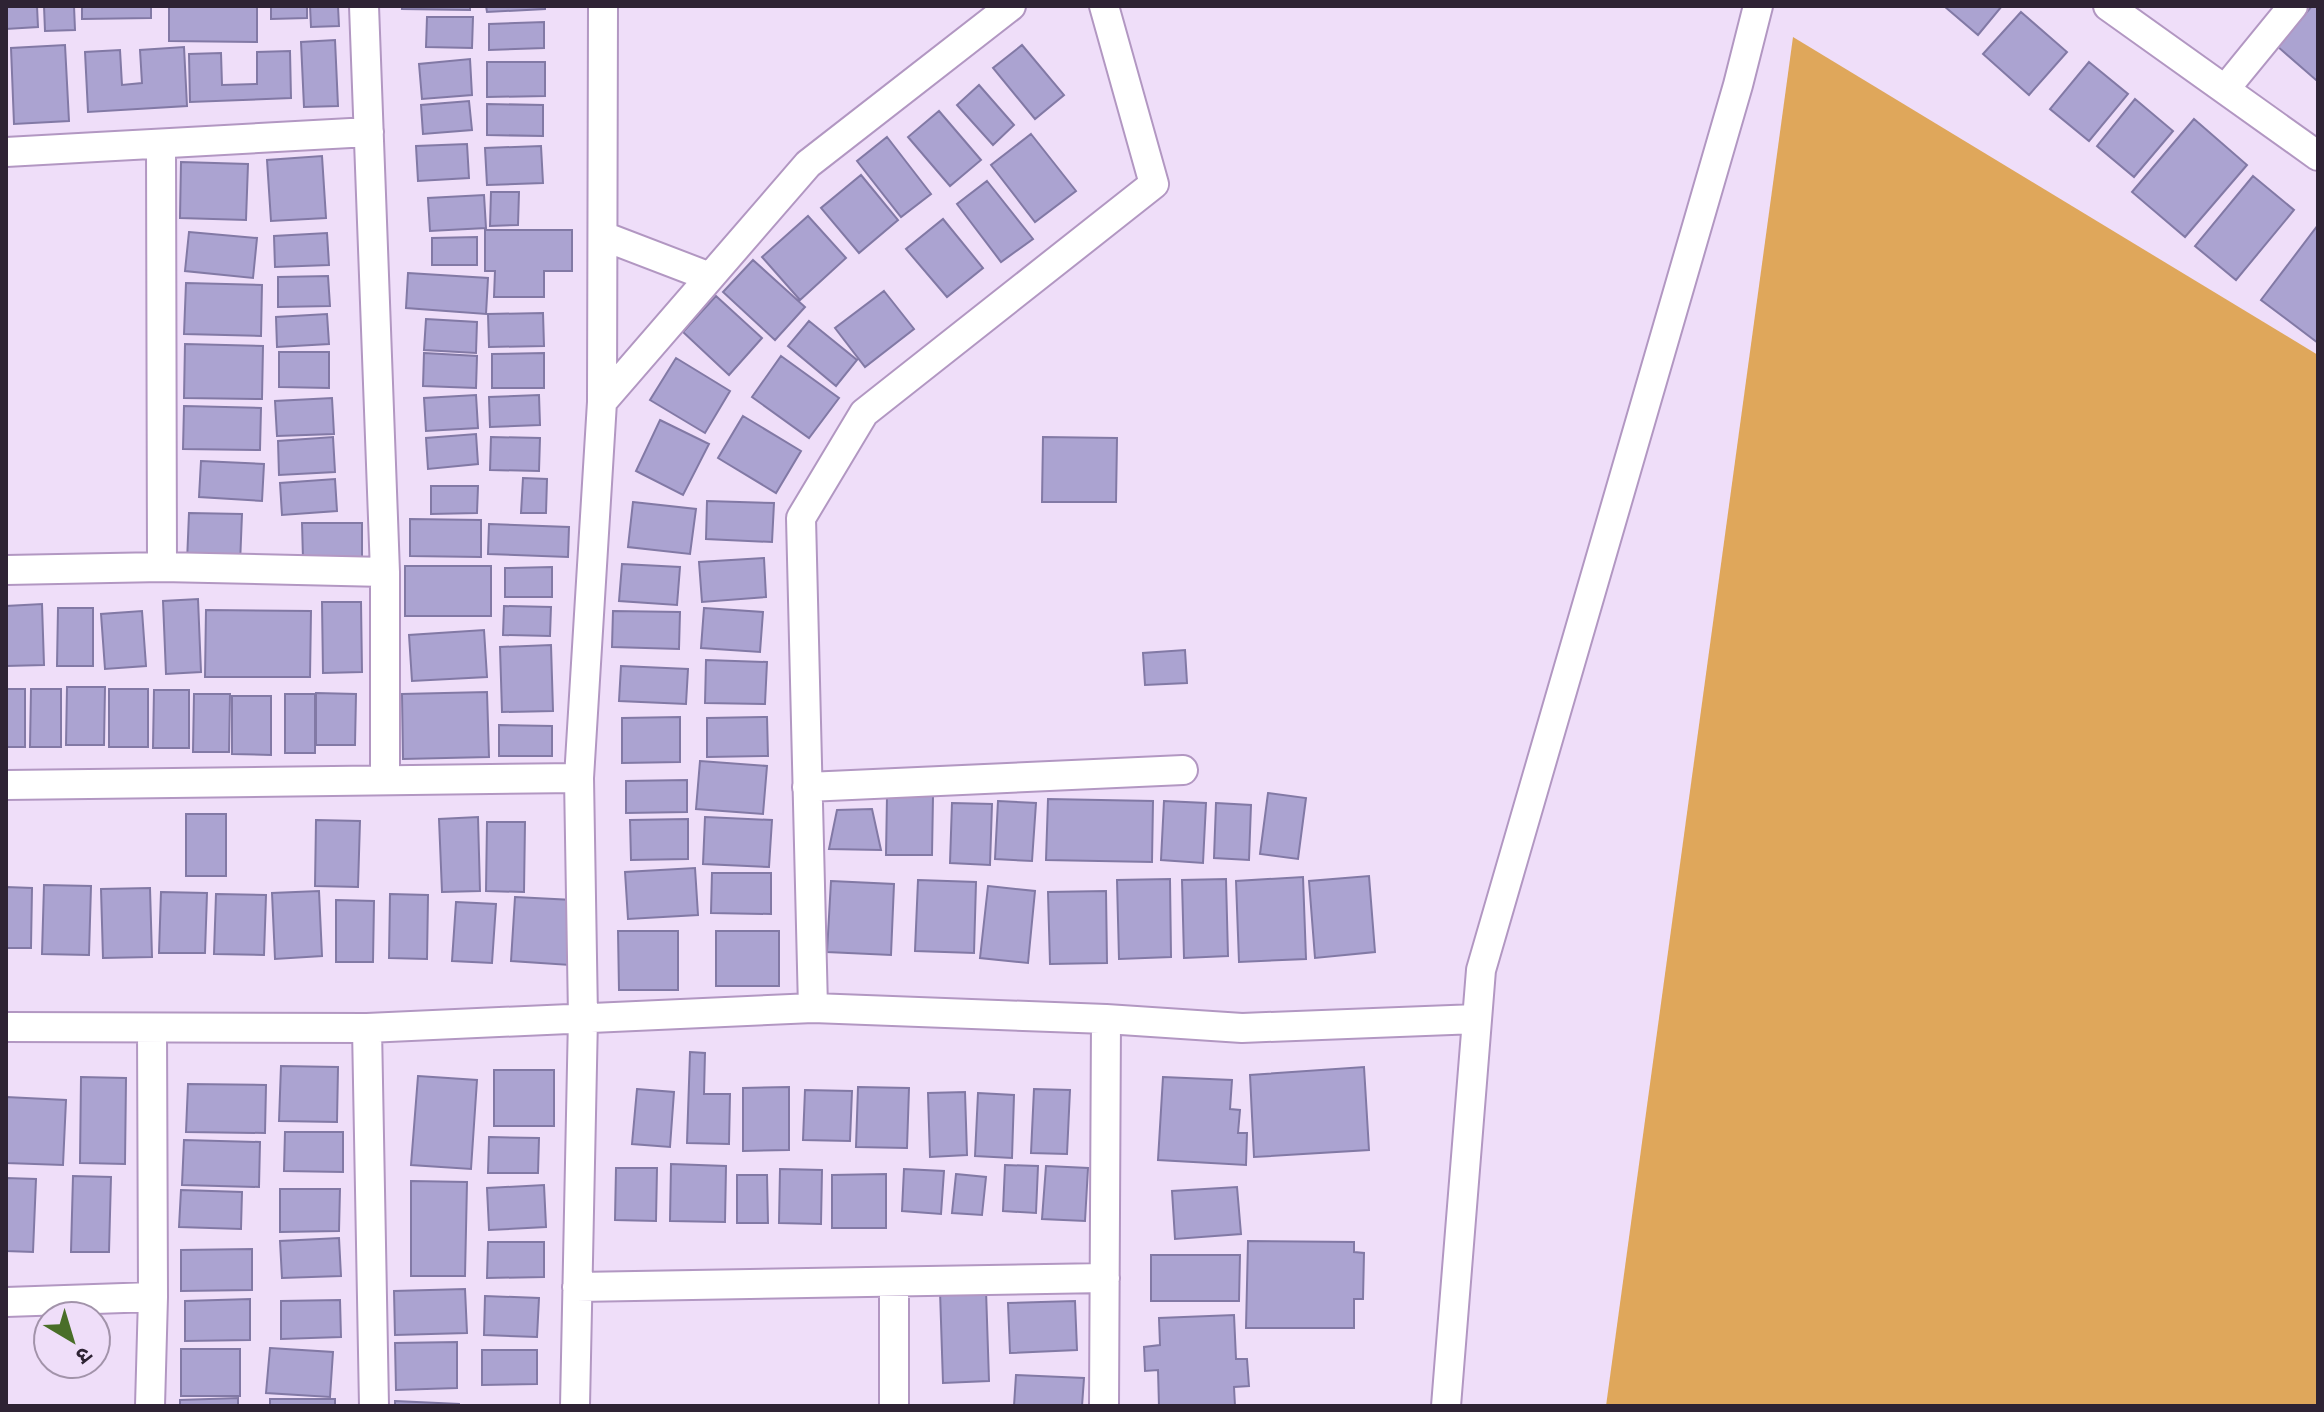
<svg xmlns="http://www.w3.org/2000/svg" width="2324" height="1412" viewBox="0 0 2324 1412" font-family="'PT Sans Narrow','Noto Sans Devanagari',sans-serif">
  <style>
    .green { fill: #dfa75b }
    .building { fill: #aba3d1; stroke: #8279a5; stroke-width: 2 }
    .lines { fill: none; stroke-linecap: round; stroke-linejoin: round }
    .minor-casing { stroke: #b297c2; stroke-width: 32 }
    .minor { stroke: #fff; stroke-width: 28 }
  </style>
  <rect width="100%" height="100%" fill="#efdef9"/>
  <path class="green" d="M 1793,37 L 2318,355 L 2318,1406 L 1606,1406 Z"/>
  <path class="building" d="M 6,6 L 37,6 L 38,27 L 6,29 Z
    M 44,6 L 74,6 L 75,30 L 45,31 Z
    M 82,6 L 151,6 L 151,18 L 82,19 Z
    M 169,6 L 257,6 L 257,42 L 169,41 Z
    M 271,6 L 307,6 L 307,18 L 271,19 Z
    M 310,6 L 338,6 L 339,26 L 311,27 Z
    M 402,6 L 470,6 L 470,10 L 402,9 Z
    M 486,6 L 545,6 L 545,9 L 487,12 Z
    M 1944,6 L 2002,6 L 1978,35 Z
    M 2312,6 L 2318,6 L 2318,78 L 2316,80 L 2277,46 Z
    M 2021,12 L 2067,52 L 2029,95 L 1983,54 Z
    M 427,17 L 473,17 L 472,48 L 426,47 Z
    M 544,22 L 544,48 L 489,50 L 489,24 Z
    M 335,40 L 338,106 L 304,107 L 301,42 Z
    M 65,45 L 69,121 L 14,124 L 11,48 Z
    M 1022,45 L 1064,95 L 1035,119 L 993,68 Z
    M 184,47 L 187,106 L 88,112 L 85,52 L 120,50 L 122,85 L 142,83 L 140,50 Z
    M 290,51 L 291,98 L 190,102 L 189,54 L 221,53 L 222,85 L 257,84 L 257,52 Z
    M 470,59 L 472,95 L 422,99 L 419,64 Z
    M 487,62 L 545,62 L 545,96 L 487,97 Z
    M 2089,62 L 2128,94 L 2089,141 L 2050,109 Z
    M 979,85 L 1014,125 L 993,145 L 957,105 Z
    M 2135,99 L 2173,131 L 2134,177 L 2097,146 Z
    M 469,101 L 472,130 L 423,134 L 421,105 Z
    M 487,104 L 543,105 L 543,136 L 487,135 Z
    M 939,111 L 981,160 L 950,186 L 908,137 Z
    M 2194,119 L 2247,165 L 2185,237 L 2132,192 Z
    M 1031,134 L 1076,191 L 1035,222 L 991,165 Z
    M 887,137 L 931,194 L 901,217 L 857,161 Z
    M 467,144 L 469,178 L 418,181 L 416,146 Z
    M 541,146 L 543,183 L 487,185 L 485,148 Z
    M 322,156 L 326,218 L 271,221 L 267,160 Z
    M 181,162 L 248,164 L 246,220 L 180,218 Z
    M 861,175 L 898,220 L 859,253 L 821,208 Z
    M 2253,176 L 2294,210 L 2236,280 L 2195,246 Z
    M 987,181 L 1033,239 L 1001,262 L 957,204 Z
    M 491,192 L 519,192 L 518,225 L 490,226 Z
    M 484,195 L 486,228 L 430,231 L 428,198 Z
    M 808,216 L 846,258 L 800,300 L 762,257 Z
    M 943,219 L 983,268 L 947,297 L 906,249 Z
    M 2318,225 L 2318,343 L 2261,300 Z
    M 485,230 L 572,230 L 572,271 L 544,271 L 544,297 L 494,297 L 495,271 L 485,271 Z
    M 189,232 L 257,238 L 253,278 L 185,271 Z
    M 327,233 L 329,265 L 275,267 L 274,236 Z
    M 477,237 L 477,265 L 432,265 L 432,238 Z
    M 753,260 L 805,307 L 775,340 L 723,292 Z
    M 408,273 L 488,278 L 486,314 L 406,308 Z
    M 328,276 L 330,306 L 278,307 L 278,277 Z
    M 186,283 L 262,285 L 261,336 L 184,334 Z
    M 884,291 L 914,329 L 865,367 L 835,328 Z
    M 716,296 L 762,338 L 729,375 L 683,332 Z
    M 543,313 L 544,346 L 489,347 L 488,314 Z
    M 327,314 L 329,344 L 277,347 L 276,317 Z
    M 426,319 L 477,322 L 476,353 L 424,350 Z
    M 809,321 L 857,360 L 836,386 L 788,346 Z
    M 185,344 L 263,346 L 262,399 L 184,398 Z
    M 279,352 L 329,352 L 329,388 L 279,387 Z
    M 424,353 L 477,356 L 476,388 L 423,386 Z
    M 544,353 L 544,388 L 492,388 L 492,354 Z
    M 781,356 L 839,398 L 809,438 L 752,397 Z
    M 676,358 L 730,391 L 705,433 L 650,400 Z
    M 476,395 L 478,428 L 426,431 L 424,398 Z
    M 539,395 L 540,425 L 490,427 L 489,397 Z
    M 332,398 L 334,434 L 277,436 L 275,401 Z
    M 184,406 L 261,408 L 260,450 L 183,449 Z
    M 743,416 L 801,451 L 776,493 L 718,458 Z
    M 660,420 L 709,444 L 683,495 L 636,471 Z
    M 476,434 L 478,464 L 428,469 L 426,438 Z
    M 333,437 L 335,472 L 279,475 L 278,441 Z
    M 491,437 L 540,438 L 539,471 L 490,470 Z
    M 1043,437 L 1117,438 L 1116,502 L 1042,502 Z
    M 201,461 L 264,464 L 262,501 L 199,497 Z
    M 523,478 L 547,479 L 546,513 L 521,513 Z
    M 335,479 L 337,511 L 282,515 L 280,483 Z
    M 431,486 L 478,486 L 477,513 L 431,514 Z
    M 707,501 L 774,503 L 772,542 L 706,539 Z
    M 633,502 L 696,509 L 690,554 L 628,547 Z
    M 189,513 L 242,514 L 240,564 L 187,562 Z
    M 410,519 L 481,520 L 481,557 L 410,556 Z
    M 302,523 L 362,523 L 362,558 L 303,559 Z
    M 489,524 L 569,527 L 568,557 L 488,554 Z
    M 764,558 L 766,597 L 702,602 L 699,562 Z
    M 622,564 L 680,567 L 677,605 L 619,601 Z
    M 405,566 L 491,566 L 491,616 L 405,616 Z
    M 552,567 L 552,597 L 505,597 L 505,568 Z
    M 198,599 L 201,672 L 166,674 L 163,601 Z
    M 322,602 L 361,602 L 362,672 L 323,673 Z
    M 42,604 L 44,665 L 6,666 L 6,606 Z
    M 504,606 L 551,607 L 550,636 L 503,635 Z
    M 58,608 L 93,608 L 93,666 L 57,666 Z
    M 704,608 L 763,612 L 760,652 L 701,648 Z
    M 206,610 L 311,611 L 310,677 L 205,677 Z
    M 142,611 L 146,666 L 105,669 L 101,614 Z
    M 613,611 L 680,612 L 679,649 L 612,647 Z
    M 484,630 L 487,677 L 412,681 L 409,635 Z
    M 551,645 L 553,711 L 502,712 L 500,647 Z
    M 1185,650 L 1187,683 L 1145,685 L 1143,653 Z
    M 706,660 L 767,662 L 765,704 L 705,703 Z
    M 621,666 L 688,669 L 686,704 L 619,701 Z
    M 67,687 L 105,687 L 104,745 L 66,745 Z
    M 6,689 L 25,689 L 25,747 L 6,747 Z
    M 31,689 L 61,689 L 61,747 L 30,747 Z
    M 109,689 L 148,689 L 148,747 L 109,747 Z
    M 154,690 L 189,690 L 189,748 L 153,748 Z
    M 487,692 L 489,757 L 403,759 L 402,694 Z
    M 316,693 L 356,694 L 355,745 L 316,745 Z
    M 194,694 L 230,694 L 229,752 L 193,752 Z
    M 285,694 L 315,694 L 315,753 L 285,753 Z
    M 232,696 L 271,696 L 271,755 L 232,754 Z
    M 680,717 L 680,762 L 622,763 L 622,718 Z
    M 767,717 L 768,756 L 707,757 L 707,718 Z
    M 499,725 L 552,726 L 552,756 L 499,756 Z
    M 700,761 L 767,766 L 763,814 L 696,809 Z
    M 687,780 L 687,812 L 626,813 L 626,781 Z
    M 1268,793 L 1306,798 L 1298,859 L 1260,854 Z
    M 887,796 L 933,796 L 932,855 L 886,855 Z
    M 1048,799 L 1153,801 L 1152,862 L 1046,860 Z
    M 998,801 L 1036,803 L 1032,861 L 995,859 Z
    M 1164,801 L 1206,803 L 1203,863 L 1161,860 Z
    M 952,803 L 992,804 L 990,865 L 950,863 Z
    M 1216,803 L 1251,805 L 1249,860 L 1214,858 Z
    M 872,809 L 881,850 L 829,849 L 837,810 Z
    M 186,814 L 226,814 L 226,876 L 186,876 Z
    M 478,817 L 480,891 L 442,892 L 439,819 Z
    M 705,817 L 772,820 L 769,867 L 703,864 Z
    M 688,819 L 688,859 L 631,860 L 630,820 Z
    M 316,820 L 360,821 L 358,887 L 315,886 Z
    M 487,822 L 525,822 L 524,892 L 486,891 Z
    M 695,868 L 698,915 L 628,919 L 625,872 Z
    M 712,873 L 771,873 L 771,914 L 711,913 Z
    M 1369,876 L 1375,952 L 1315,958 L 1309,881 Z
    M 1303,877 L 1306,959 L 1239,962 L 1236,881 Z
    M 1170,879 L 1171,957 L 1119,959 L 1117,880 Z
    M 1226,879 L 1228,956 L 1184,958 L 1182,880 Z
    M 918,880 L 976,882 L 974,953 L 915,951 Z
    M 831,881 L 894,884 L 891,955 L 827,952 Z
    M 44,885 L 91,886 L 89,955 L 42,954 Z
    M 988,886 L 1035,891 L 1028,963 L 980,958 Z
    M 6,887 L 32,888 L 31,948 L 6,948 Z
    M 150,888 L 152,957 L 103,958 L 101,889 Z
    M 319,891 L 322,956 L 275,959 L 272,893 Z
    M 1106,891 L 1107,963 L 1050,964 L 1048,892 Z
    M 161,892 L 207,893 L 205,953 L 159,953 Z
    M 216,894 L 266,895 L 264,955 L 214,954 Z
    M 390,894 L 428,895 L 427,959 L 389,958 Z
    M 515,897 L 573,900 L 570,965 L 511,961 Z
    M 336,900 L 374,901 L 373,962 L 336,962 Z
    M 456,902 L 496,904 L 492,963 L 452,961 Z
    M 618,931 L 678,931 L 678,990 L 619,990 Z
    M 716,931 L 779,931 L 779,986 L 716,986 Z
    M 690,1052 L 705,1053 L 704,1094 L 730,1094 L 729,1144 L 687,1143 Z
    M 281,1066 L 338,1067 L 337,1122 L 279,1121 Z
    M 1364,1067 L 1369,1150 L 1254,1157 L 1250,1075 Z
    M 494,1070 L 554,1070 L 554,1126 L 494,1126 Z
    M 418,1076 L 477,1080 L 471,1169 L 411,1165 Z
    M 81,1077 L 126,1078 L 125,1164 L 80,1163 Z
    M 1163,1077 L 1232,1080 L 1230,1109 L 1240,1110 L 1238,1133 L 1247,1133 L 1246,1165 L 1158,1160 Z
    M 188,1084 L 266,1085 L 265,1133 L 186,1132 Z
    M 789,1087 L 789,1150 L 743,1151 L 743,1088 Z
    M 858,1087 L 909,1088 L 907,1148 L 856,1147 Z
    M 637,1089 L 674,1092 L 670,1147 L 632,1144 Z
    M 1034,1089 L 1070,1090 L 1067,1154 L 1031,1153 Z
    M 805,1090 L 852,1091 L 850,1141 L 803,1140 Z
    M 965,1092 L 967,1155 L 930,1157 L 928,1093 Z
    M 978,1093 L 1014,1095 L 1012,1158 L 975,1156 Z
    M 6,1097 L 66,1100 L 63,1165 L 6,1163 Z
    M 285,1132 L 343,1132 L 343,1172 L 284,1171 Z
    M 489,1137 L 539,1138 L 538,1173 L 488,1173 Z
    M 184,1140 L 260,1142 L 259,1187 L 182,1185 Z
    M 671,1164 L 726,1166 L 725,1222 L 670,1221 Z
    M 1005,1165 L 1038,1166 L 1036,1213 L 1003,1211 Z
    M 1046,1166 L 1088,1168 L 1085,1221 L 1042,1219 Z
    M 616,1168 L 657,1168 L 656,1221 L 615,1220 Z
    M 780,1169 L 822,1170 L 821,1224 L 779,1223 Z
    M 904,1169 L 944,1171 L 941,1214 L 902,1211 Z
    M 886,1174 L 886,1228 L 832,1228 L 832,1175 Z
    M 956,1174 L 986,1177 L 982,1215 L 952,1213 Z
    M 737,1175 L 767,1175 L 768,1223 L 737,1223 Z
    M 73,1176 L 111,1177 L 109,1252 L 71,1252 Z
    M 6,1178 L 36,1179 L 33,1252 L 6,1251 Z
    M 411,1181 L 467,1182 L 465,1276 L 411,1276 Z
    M 544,1185 L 546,1227 L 489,1230 L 487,1188 Z
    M 1237,1187 L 1241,1234 L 1175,1239 L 1172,1191 Z
    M 280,1189 L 340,1189 L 339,1231 L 280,1232 Z
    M 181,1190 L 242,1192 L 241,1229 L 179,1227 Z
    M 339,1238 L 341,1276 L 282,1278 L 280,1241 Z
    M 1248,1241 L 1354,1242 L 1354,1252 L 1364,1253 L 1363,1299 L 1354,1299 L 1354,1328 L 1246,1328 Z
    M 488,1242 L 544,1242 L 544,1277 L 487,1278 Z
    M 252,1249 L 252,1290 L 181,1291 L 181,1250 Z
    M 1151,1255 L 1240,1255 L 1239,1301 L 1151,1301 Z
    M 465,1289 L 467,1333 L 395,1335 L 394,1291 Z
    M 986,1290 L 989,1381 L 943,1383 L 940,1291 Z
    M 485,1296 L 539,1298 L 537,1337 L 484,1335 Z
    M 250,1299 L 250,1340 L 185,1341 L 185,1301 Z
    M 340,1300 L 341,1337 L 281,1339 L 281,1301 Z
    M 1075,1301 L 1077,1350 L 1010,1353 L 1008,1303 Z
    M 1234,1315 L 1236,1359 L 1247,1359 L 1249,1386 L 1234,1387 L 1235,1406 L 1159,1406 L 1158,1370 L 1145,1371 L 1144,1347 L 1160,1345 L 1159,1318 Z
    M 457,1342 L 457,1388 L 396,1390 L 395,1343 Z
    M 270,1348 L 333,1352 L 330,1397 L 266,1393 Z
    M 181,1349 L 240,1349 L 240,1396 L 181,1396 Z
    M 482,1350 L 537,1350 L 537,1384 L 482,1385 Z
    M 1016,1375 L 1084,1378 L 1082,1406 L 1014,1406 Z
    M 238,1398 L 238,1406 L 180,1406 L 180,1400 Z
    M 270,1399 L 335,1399 L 335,1406 L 270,1406 Z
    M 395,1401 L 459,1404 L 459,1406 L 395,1406 Z"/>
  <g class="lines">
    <defs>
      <path id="minor" d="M 364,6 L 385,572 L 385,780
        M 2108,6 L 2318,156
        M 2226,88 L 2293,6
        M 161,145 L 162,567
        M 6,152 L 369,132
        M 603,236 L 710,277
        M 602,402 L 808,164 L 1011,6
        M 6,570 L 162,567 L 385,572
        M 6,785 L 579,778
        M 807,787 L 1183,770
        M 813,1008 L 801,518 L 864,413 L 1154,184 L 1104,6
        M 6,1027 L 367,1028 L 813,1008 L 1106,1019 L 1242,1028 L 1477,1019
        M 367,1028 L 374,1406
        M 894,1282 L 894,1406
        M 577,1287 L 1105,1278
        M 6,1302 L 153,1297
        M 150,1406 L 153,1297 L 152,1028
        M 575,1406 L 583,1017 L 579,778 L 602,402 L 603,6
        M 1104,1406 L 1106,1019
        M 1446,1406 L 1481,970 L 1738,85 L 1758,6"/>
    </defs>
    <use href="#minor" class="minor-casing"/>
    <use href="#minor" class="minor"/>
  </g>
  <rect width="2324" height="1412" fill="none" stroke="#2e2334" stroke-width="16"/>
  <g transform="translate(72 1340) rotate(142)"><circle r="38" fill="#efdef9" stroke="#a293aa" stroke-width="2"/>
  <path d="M0-6L14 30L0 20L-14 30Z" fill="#496e28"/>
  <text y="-12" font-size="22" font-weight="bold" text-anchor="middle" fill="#2e2334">उ</text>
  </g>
</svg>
